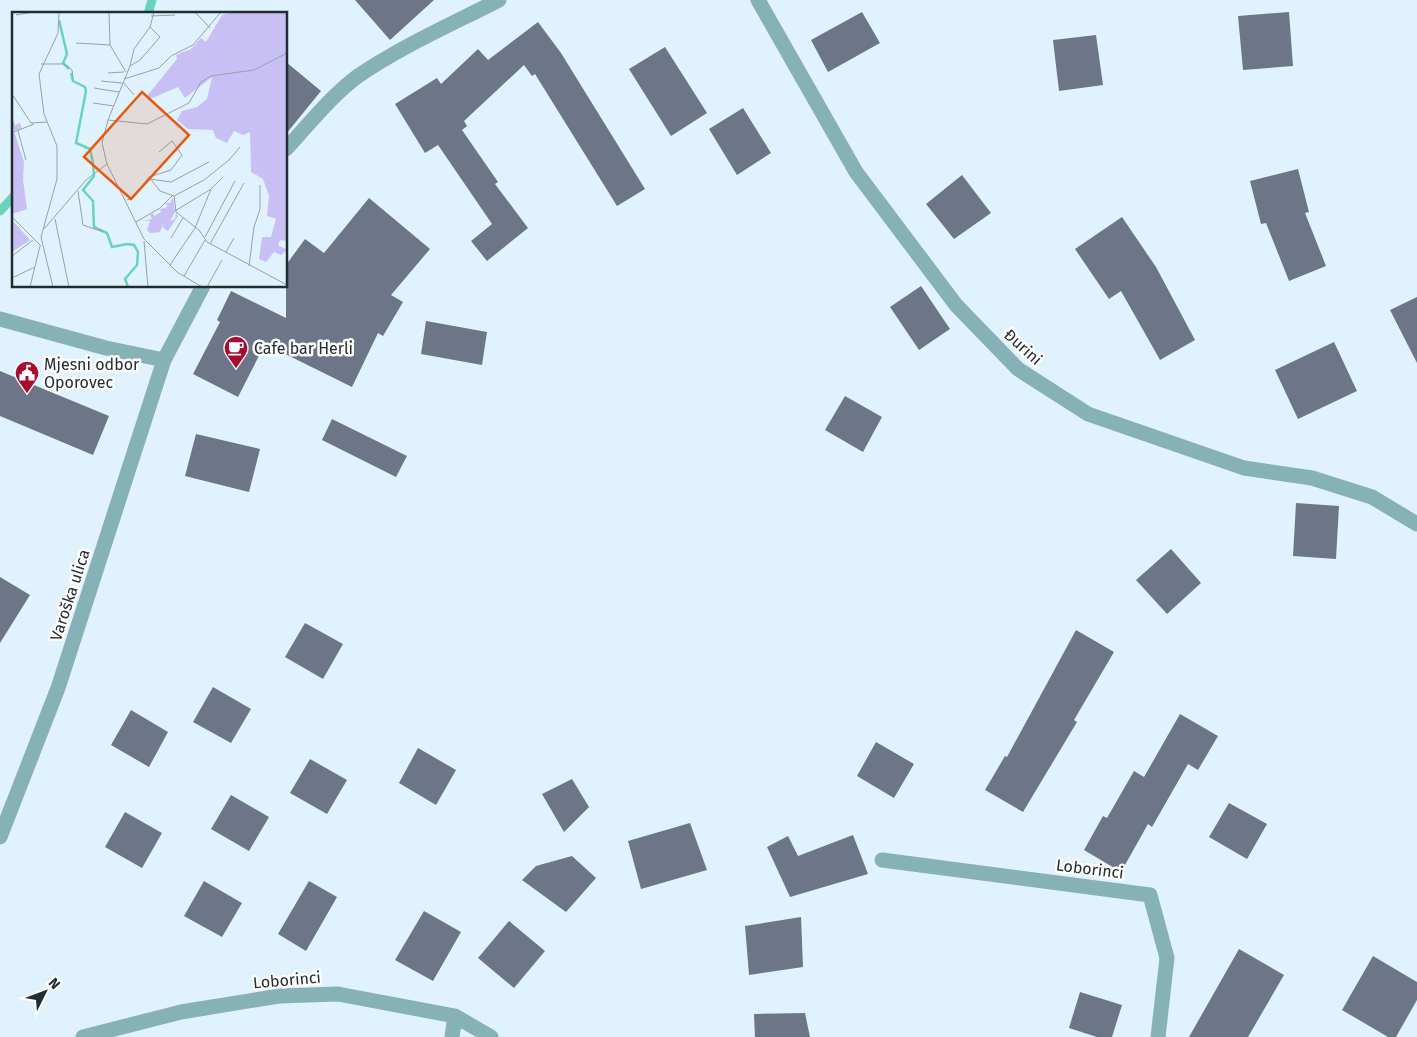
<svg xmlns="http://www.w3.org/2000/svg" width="1417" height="1037" viewBox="0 0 1417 1037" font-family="'Fira Sans',sans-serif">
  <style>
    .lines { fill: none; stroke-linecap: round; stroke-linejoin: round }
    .stream { stroke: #69d3bc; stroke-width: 9 }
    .building { fill: #6d7688 }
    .minor { stroke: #86b1b7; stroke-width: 15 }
    .labels { text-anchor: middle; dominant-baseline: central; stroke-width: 5; stroke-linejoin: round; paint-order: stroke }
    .street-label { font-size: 16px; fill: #232c31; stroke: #fcfcfc }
    .poi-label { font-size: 16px; fill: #232c31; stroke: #fcfcfc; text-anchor: start }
    .inset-river { fill: none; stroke: #69d3bc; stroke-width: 2.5 }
    .inset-road { fill: none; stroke: #94a3ab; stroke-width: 1 }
    .view { fill: #e8590c; fill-opacity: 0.15; stroke: #e8590c; stroke-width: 2.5 }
    .inset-edge { fill: none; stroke: #232c31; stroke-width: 2.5 }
  </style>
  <rect width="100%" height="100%" fill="#e0f2fd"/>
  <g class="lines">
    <path class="stream" d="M 148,14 L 152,0
      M 0,211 L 14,196"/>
  </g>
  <path class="building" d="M 355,0 L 434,0 L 390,40 Z
    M 862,12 L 880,43 L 828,72 L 811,40 Z
    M 1289,12 L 1293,66 L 1243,70 L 1238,16 Z
    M 538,22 L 561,53 L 645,189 L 617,206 L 535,74 L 532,76 L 524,65 L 464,121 L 467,126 L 462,130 L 498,182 L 495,184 L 528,228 L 487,261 L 471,241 L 492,224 L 438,145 L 425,153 L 395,104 L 437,78 L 441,84 L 478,49 L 488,60 Z
    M 1096,35 L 1103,85 L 1059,91 L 1053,40 Z
    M 665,47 L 707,113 L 671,136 L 629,69 Z
    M 286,62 L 321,91 L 286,134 Z
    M 743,108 L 771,153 L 737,175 L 709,129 Z
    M 1298,169 L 1309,212 L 1305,213 L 1326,266 L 1289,281 L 1266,223 L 1261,224 L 1250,181 Z
    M 962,175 L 991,213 L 954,239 L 926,204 Z
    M 369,198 L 430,249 L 391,295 L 403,302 L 383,336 L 378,333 L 352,387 L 265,344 L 238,397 L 193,374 L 220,322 L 217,320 L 231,291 L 286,318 L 286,265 L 305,239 L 324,253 Z
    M 1122,217 L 1156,267 L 1195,340 L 1160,360 L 1121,291 L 1109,299 L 1075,249 Z
    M 921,286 L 950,329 L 919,350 L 890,307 Z
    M 1417,297 L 1417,363 L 1390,310 Z
    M 426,321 L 487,332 L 482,365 L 421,354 Z
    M 1334,342 L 1357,391 L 1298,419 L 1275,370 Z
    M 0,371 L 109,416 L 93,455 L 0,416 Z
    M 845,396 L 882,417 L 863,452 L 825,430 Z
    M 332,419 L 407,456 L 396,477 L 322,440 Z
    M 196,434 L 260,449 L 249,492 L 185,476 Z
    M 1296,503 L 1339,506 L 1336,559 L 1293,556 Z
    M 1171,549 L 1201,583 L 1167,614 L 1136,580 Z
    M 0,577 L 30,595 L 0,643 Z
    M 305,623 L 343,644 L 323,679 L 285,657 Z
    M 1076,630 L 1114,652 L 1074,720 L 1077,722 L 1023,812 L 985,790 L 1005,756 L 1007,757 Z
    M 213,687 L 251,709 L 231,743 L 193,722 Z
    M 131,710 L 168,732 L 149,767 L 111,745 Z
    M 1180,714 L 1218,736 L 1198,770 L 1188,764 L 1152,827 L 1148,824 L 1121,872 L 1084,850 L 1103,816 L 1107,818 L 1134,771 L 1144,777 Z
    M 876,742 L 914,764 L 894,798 L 857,776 Z
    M 418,748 L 456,770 L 436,805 L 399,783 Z
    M 310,759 L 347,780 L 327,814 L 290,793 Z
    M 572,779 L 589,807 L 564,832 L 542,794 Z
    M 231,795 L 269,817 L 249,851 L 211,829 Z
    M 1229,803 L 1267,824 L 1247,859 L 1209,837 Z
    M 125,812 L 162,833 L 142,868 L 105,847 Z
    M 690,823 L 707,870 L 641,889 L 628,841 Z
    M 853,835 L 868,874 L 790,897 L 767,847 L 788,836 L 798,856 Z
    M 572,856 L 596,878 L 566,912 L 522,880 L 536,866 Z
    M 204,881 L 242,903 L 222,937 L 184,916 Z
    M 309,881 L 337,897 L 306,951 L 278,934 Z
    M 424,911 L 461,932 L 433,981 L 395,960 Z
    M 801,917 L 803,967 L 749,975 L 745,926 Z
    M 509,921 L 545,951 L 514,988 L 478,958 Z
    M 1239,949 L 1284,975 L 1248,1037 L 1189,1037 Z
    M 1373,956 L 1417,982 L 1417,1000 L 1396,1037 L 1388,1037 L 1342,1010 Z
    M 1080,992 L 1122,1005 L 1112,1037 L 1097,1037 L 1069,1028 Z
    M 805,1013 L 810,1037 L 755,1037 L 754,1014 Z"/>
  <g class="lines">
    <path class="minor" d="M 758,0 L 856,172 L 956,305 L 1018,369 L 1088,414 L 1244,468 L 1312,478 L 1372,497 L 1417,524
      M 286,149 C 309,124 331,96 358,76 C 402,46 452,24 499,0
      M 0,319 L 106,348 L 164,360 L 203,286
      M 0,837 L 58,688 L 164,360
      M 882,860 L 1150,895 L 1167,958 L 1158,1037
      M 83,1037 L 181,1012 L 279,996 L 338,994 L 455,1016 L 491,1037
      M 452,1037 L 455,1016"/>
  </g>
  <defs>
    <symbol id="cafe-pin" viewBox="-11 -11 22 30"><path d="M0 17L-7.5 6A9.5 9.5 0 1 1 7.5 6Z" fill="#a70d30" stroke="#fcfcfc"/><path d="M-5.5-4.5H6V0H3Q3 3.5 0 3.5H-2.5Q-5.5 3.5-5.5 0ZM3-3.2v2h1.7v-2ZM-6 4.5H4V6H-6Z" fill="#fff"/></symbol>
    <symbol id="civic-pin" viewBox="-11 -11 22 30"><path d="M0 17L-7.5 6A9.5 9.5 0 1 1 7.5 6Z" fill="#a70d30" stroke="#fcfcfc"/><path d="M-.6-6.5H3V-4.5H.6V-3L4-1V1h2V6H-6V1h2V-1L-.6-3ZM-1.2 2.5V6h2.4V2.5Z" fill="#fff"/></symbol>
  </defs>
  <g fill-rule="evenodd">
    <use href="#cafe-pin" x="222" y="334" width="28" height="38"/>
    <use href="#civic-pin" x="13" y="359" width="28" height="38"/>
  </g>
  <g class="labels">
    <g class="street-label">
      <text transform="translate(1023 347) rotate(42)">Đurini</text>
      <text transform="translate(70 595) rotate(-72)">Varoška ulica</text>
      <text transform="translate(1090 869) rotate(7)">Loborinci</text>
      <text transform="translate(287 980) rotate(-5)">Loborinci</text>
    </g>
    <g class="poi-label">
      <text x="254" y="348">Cafe bar Herli</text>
      <text x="44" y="364">Mjesni odbor<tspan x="44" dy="18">Oporovec</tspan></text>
    </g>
  </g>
  <g transform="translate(12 12)">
    <rect width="275" height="275" fill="#e0f2fd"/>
    <path d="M 221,0 L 275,0 L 275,229 L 268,228 L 266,233 L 275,238 L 269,243 L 262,240 L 254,250 L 247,247 L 250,225 L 259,225 L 264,207 L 255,204 L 257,184 L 251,167 L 239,160 L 238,120 L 231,123 L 222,119 L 215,131 L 204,126 L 201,118 L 176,117 L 165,108 L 170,99 L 185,95 L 195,87 L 200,65 L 173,86 L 166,75 L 138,87 L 135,84 L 165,47 L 164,43 L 179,37 L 189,26 L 194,30 L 210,3 ZM 0,105 L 3,113 L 8,111 L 10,117 L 2,119 L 12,150 L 11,168 L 15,197 L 0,202 ZM 161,185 L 163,200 L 158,209 L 163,207 L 164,201 L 166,204 L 156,219 L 151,216 L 152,210 L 148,220 L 138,221 L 135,218 L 138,209 L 132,209 L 140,207 L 138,203 L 141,201 L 142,204 L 149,200 L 148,197 L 153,196 L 156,194 L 153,191 L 158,191 ZM 0,208 L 18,228 L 0,240 Z" fill="#c8bff5"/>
    <path class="inset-river" d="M 47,8 L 55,42 L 51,51 L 57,57M 59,61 L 61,69 L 73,75 L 74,79 L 64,131 L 78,137 L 81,151 L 82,164 L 71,178 L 81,189 L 82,215 L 95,221 L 100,235 L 115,232 L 122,233 L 126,240 L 125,253 L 113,267 L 116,275"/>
    <path class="inset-road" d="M 97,0 L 98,33 L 114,60M 183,0 L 198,16M 4,3 L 21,0M 139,4 L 163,3M 64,31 L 98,33M 29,52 L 53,52 L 60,58 L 61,66M 118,54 L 128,48 L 148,25 L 138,15M 96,61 L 112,60M 112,67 L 147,56 L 159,44 L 181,33 L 209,0M 89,69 L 110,71M 111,70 L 122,83M 82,76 L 107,80M 0,82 L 19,111 L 35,110M 81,91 L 102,94M 96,108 L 135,112 L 177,91 L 189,70 L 199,64 L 242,58 L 275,41M 6,119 L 14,148M 2,120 L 22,112M 95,152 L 132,227 L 165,260 L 190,275M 137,165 L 148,179 L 162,184 L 164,200 L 187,218 L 195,230 L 275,273M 138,167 L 159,170 L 197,150M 66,179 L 71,213 L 91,220M 162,184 L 192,168 L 217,148 L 228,135M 115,188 L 121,186 L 137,165 L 159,158 L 170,143 L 160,129 L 147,140M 163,199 L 199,177 L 210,166M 0,205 L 29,234M 43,207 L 57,275M 124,210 L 148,196 L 161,183M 32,217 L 74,168 L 95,152 L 90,131 L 96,108 L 118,54 L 122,37 L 138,15 L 142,0M 193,225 L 223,169M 159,226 L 171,206M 132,229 L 136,275M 198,232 L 232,171M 214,240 L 222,226M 0,244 L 21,228M 158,253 L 183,216 L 199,177M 237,254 L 242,215 L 248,197 L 248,173M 172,264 L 193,228M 0,266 L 23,255M 18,275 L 28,234M 41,275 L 29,225 L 45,167 L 45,134 L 32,102 L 27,62 L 46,21 L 47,0M 195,275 L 210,248"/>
    <path class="view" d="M 130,80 L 177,123 L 119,187 L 72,145 Z"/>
    <rect width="275" height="275" class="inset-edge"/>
  </g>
  <g transform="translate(45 992) rotate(48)" stroke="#fcfcfc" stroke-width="4" paint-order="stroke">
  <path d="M0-4L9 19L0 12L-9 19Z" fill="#232c31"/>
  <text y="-8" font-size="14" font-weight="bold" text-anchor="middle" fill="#232c31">N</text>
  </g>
</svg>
